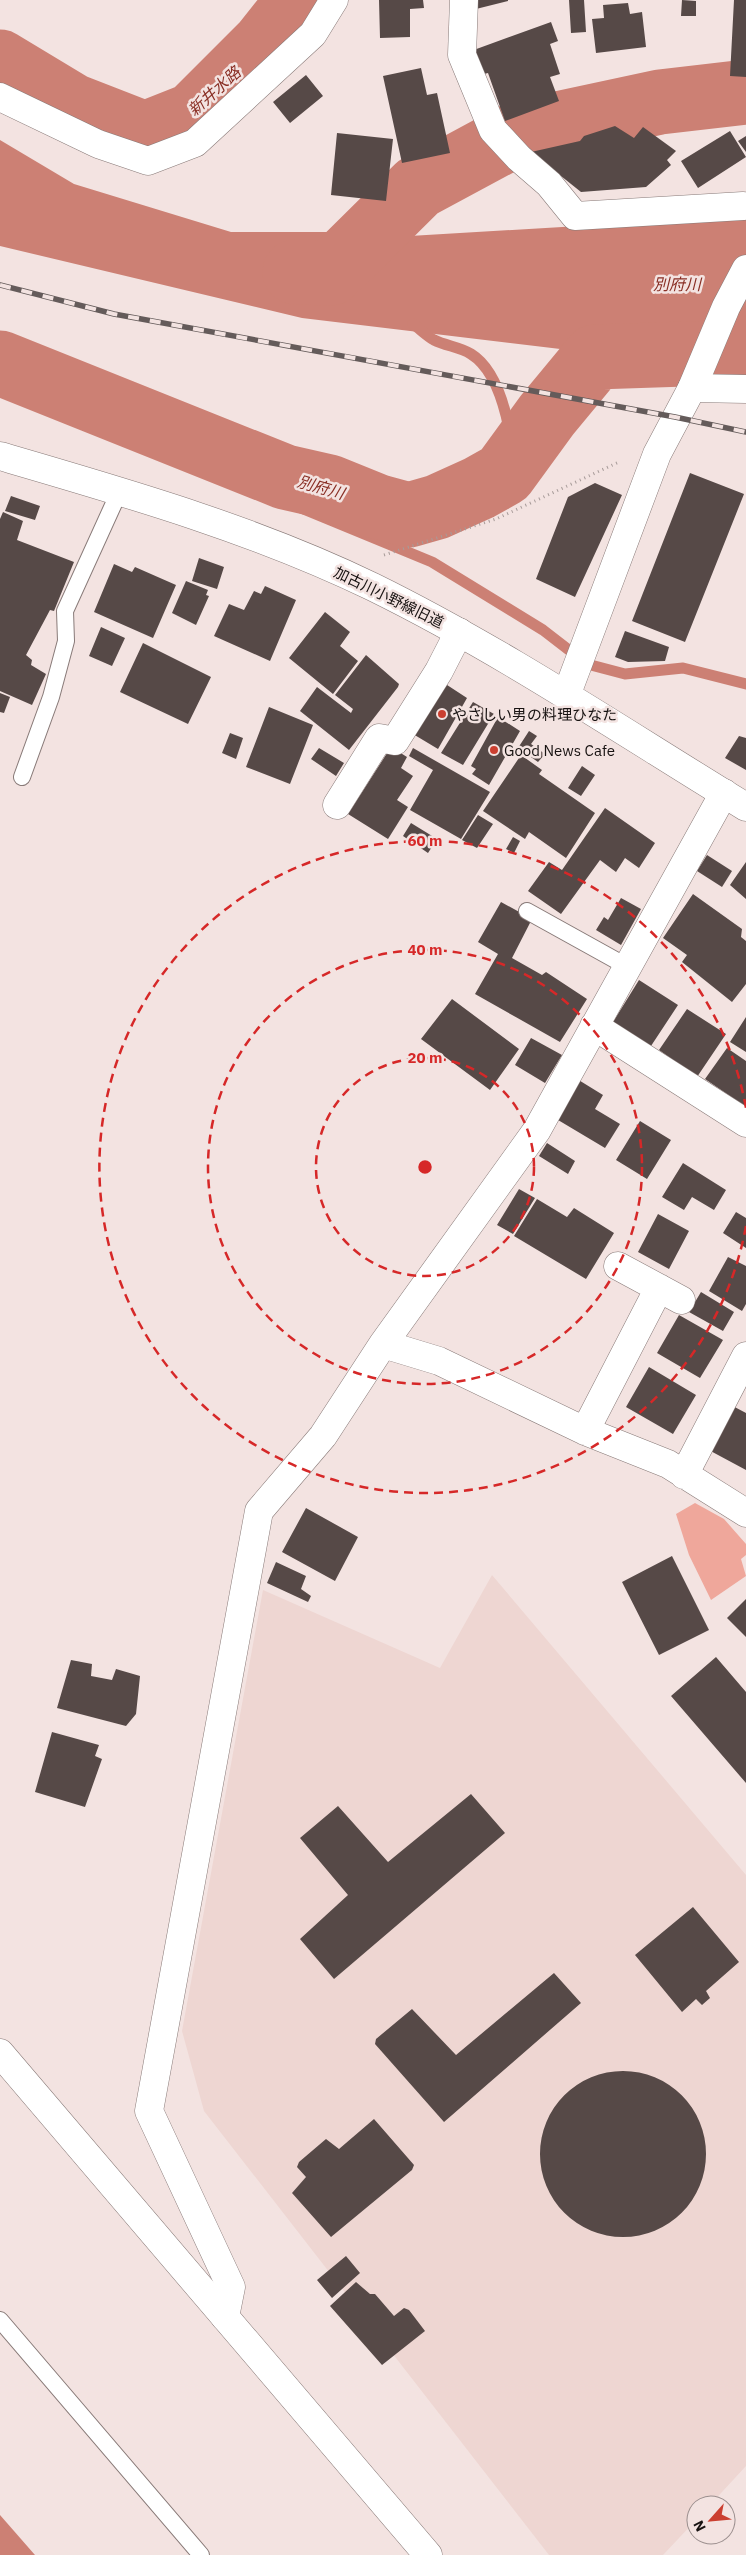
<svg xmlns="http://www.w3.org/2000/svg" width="746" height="2555" viewBox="0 0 746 2555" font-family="'IBM Plex Sans','Noto Sans JP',sans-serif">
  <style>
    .built { fill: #eed6d2 }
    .green { fill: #efa79b }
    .water { fill: #cc8074 }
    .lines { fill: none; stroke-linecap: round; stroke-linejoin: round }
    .stream { stroke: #cc8074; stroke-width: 11 }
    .river { stroke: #cc8074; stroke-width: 65 }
    .building { fill: #564947 }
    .lane-casing { stroke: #887a78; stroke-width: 18 }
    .street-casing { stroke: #887a78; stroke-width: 29 }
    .secondary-casing { stroke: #887a78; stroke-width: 29 }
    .path { stroke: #a79b99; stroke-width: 3; stroke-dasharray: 1 4; stroke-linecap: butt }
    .lane { stroke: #fff; stroke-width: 16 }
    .street { stroke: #fff; stroke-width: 28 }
    .secondary { stroke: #fff; stroke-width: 28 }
    .rail-casing { stroke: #645b5a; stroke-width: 5.5 }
    .rail { stroke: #f3e3e1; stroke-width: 4; stroke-dasharray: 11; stroke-linecap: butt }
    .ring { fill: none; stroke: #d62828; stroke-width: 2.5; stroke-dasharray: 9 6 }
    .poi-dot { fill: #cb3f30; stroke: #f3e3e1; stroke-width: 2 }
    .labels { text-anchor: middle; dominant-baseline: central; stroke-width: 5; stroke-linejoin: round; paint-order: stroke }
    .street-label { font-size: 15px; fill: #171211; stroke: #f3e3e1 }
    .poi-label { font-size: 15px; fill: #171211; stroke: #f3e3e1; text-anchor: start }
    .water-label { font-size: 16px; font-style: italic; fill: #892e24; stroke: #f3e3e1 }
    .centre { fill: #d62828; stroke: #f3e3e1; stroke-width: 2.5 }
    .ring-label { font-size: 15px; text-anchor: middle; font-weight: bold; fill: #d62828; stroke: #f3e3e1; stroke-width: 5; stroke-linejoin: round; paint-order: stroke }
  </style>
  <rect width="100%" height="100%" fill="#f3e3e1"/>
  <path class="built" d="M 492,1575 L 746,1875 L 746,2466 L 710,2505 L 696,2505 L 696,2520 L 663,2555 L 549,2555 L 204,2111 L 182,2031 L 263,1590 L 440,1668 Z"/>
  <path class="green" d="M 695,1503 L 724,1519 L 746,1544 L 746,1555 L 741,1559 L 746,1576 L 711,1600 L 689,1555 L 676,1514 Z"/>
  <path class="water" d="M 0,140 L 74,184 L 231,232 L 339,232 L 393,237 L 746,216 L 746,345 L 577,351 L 302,318 L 0,246 Z
    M 0,2515 L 35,2555 L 0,2555 Z"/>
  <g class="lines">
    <path class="stream" d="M 413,324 C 420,329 427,336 434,340 C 446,346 460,347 471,354 C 505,375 517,452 512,490
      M 0,374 L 276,483 L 328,496 L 403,523 L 417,522 L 450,510 L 513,478 L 556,420
      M 596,383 L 603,373 L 671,374
      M 0,387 L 146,444 L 432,562 L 543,630 L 587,664 L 625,674 L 683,668 L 746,684
      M 443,526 L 504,496 L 521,483 L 566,426"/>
    <path class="river" d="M 0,62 L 73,106 L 145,134 L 193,115 L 264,44 L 299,0
      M 295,272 L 331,273 L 418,187 L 520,132 L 660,102 L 746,92
      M 0,363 L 285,477 L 329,487 L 376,506 L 409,515 L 437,507 L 479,488 L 504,474 L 547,415 L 595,357 L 746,352"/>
  </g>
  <path class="building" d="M 379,0 L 423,0 L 424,8 L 410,9 L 410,37 L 380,38 Z
    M 472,0 L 508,0 L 508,1 L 472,10 Z
    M 569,0 L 584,0 L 586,32 L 571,33 Z
    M 682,0 L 696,1 L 696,16 L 681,16 Z
    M 734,0 L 746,0 L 746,77 L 730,76 Z
    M 628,3 L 630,14 L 642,12 L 646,47 L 596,53 L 592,19 L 604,18 L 603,5 Z
    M 551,22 L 558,41 L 550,44 L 560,74 L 550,77 L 559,101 L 505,121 L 488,73 L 480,75 L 471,51 Z
    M 421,68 L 427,95 L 437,93 L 450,153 L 402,163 L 383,76 Z
    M 306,75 L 323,96 L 290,123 L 273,102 Z
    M 615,126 L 634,138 L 643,127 L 676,151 L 667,160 L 671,165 L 646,187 L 581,192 L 531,152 L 580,141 L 584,136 Z
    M 730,131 L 746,157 L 698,188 L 681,161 Z
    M 337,133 L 393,139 L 386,201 L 331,195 Z
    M 746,136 L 746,152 L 738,141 Z
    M 690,473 L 744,494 L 685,642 L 632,621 Z
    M 595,483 L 622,495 L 575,597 L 536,579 L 568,497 Z
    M 11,496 L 40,506 L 35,520 L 5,511 Z
    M 3,512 L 23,521 L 17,540 L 74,562 L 54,611 L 50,610 L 26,655 L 32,660 L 31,665 L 46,674 L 32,705 L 0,691 L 0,519 Z
    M 199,558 L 224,567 L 217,589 L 192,581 Z
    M 114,564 L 132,572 L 135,567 L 176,585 L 153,638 L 94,612 Z
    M 186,581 L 208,590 L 206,595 L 209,596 L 196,625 L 172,613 Z
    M 265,586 L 296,600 L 270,661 L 214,636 L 229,604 L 244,610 L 254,591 L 261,594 Z
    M 325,612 L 350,632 L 340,646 L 358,661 L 333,694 L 289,658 Z
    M 101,627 L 125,638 L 112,666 L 89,656 Z
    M 625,631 L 669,647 L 665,661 L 628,662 L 615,657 Z
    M 143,643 L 211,677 L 188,724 L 120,692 Z
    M 366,655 L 399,684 L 398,687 L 349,750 L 300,711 L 317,687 L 351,713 L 353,709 L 335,695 Z
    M 444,683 L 467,698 L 438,749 L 413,734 Z
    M 0,693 L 10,697 L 4,713 L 0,712 Z
    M 473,702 L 494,714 L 463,765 L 441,753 Z
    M 269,707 L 313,725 L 290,784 L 246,767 Z
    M 498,717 L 520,731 L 489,785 L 472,774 L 476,769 L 471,766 Z
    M 529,731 L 537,736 L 531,744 L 545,754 L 538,762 L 518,748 Z
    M 230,733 L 243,738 L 236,759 L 222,753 Z
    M 739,736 L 746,738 L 746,770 L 725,758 Z
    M 391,747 L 407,757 L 401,768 L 413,776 L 397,800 L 408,807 L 388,839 L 348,814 Z
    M 319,748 L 344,763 L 336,776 L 311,759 Z
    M 413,748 L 490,792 L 461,839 L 410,810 L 433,770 L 409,756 Z
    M 521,755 L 542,770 L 539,774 L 595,813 L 566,858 L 529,832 L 525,839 L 483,811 Z
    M 582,766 L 595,775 L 581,796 L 568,788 Z
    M 605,808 L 655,843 L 639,868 L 625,858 L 616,872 L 600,860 L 561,914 L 528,891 L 549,862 L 562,870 Z
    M 478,815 L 493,824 L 477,848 L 462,840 Z
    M 411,823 L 437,839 L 428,853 L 403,836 Z
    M 513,837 L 520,841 L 514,853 L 506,849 Z
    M 707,855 L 732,871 L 722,887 L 697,871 Z
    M 746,862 L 746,899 L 730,885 Z
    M 693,894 L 742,929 L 741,937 L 746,941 L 746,984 L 732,1002 L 682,962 L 687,955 L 663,938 Z
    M 621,898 L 641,909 L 621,945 L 596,930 L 604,917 L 608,920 Z
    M 501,902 L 532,919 L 512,958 L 542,975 L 546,972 L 587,999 L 560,1042 L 475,994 L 498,954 L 478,942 Z
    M 639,980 L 678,1005 L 651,1046 L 613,1022 Z
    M 452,999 L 519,1049 L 490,1090 L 421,1039 Z
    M 687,1009 L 726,1034 L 697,1077 L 659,1050 Z
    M 746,1017 L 746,1052 L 730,1042 Z
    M 531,1038 L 562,1055 L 545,1083 L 515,1065 Z
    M 727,1048 L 746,1061 L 746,1107 L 705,1079 Z
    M 577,1079 L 603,1095 L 595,1109 L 620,1124 L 605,1148 L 553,1117 Z
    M 640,1121 L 671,1140 L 647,1179 L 616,1160 Z
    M 547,1143 L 575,1161 L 568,1174 L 539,1156 Z
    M 683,1163 L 726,1190 L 714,1210 L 692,1197 L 684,1210 L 662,1197 Z
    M 519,1189 L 535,1198 L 513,1234 L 497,1225 Z
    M 537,1199 L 567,1217 L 574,1208 L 614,1233 L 586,1279 L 514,1236 Z
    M 736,1212 L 746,1218 L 746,1248 L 723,1233 Z
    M 658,1214 L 689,1231 L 669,1269 L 638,1252 Z
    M 728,1257 L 746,1266 L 746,1304 L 742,1311 L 709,1291 Z
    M 701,1292 L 734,1312 L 723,1331 L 689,1312 Z
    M 679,1315 L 723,1340 L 700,1378 L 657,1353 Z
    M 649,1367 L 696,1395 L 673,1434 L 626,1407 Z
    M 727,1403 L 746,1413 L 746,1470 L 705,1448 Z
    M 306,1508 L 358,1537 L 335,1581 L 282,1552 Z
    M 672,1556 L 709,1630 L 659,1655 L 622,1582 Z
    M 276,1562 L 306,1576 L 301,1589 L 311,1596 L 308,1602 L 267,1583 Z
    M 746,1599 L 746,1637 L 727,1618 Z
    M 716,1657 L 746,1692 L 746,1783 L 671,1696 Z
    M 71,1660 L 92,1664 L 91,1676 L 112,1680 L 116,1669 L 140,1676 L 136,1714 L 126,1726 L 57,1708 Z
    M 52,1732 L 99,1745 L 95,1756 L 102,1759 L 85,1807 L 35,1792 Z
    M 471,1794 L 505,1833 L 334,1979 L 300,1939 L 348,1895 L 300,1838 L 338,1806 L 388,1862 Z
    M 693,1907 L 739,1962 L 706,1991 L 710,1998 L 702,2005 L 696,1999 L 682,2012 L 635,1955 Z
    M 554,1973 L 581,2003 L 444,2122 L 375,2044 L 376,2039 L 412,2009 L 456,2055 Z
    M540 2154a83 83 0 1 1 166 0a83 83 0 1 1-166 0Z
    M 374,2119 L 414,2165 L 412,2170 L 331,2237 L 292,2193 L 306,2177 L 297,2167 L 299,2162 L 326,2139 L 339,2149 Z
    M 346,2256 L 360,2273 L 332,2298 L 317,2280 Z
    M 356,2282 L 370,2294 L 375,2294 L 394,2316 L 404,2308 L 409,2310 L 425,2331 L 382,2365 L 330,2306 Z"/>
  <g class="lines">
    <defs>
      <path id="lane" d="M 22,777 L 51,697 L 66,641 L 65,611 L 120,490
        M 527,911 L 628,967
        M 0,2320 L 201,2555"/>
      <path id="street" d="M 464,0 L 462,55 L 493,130 L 519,158 L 549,184 L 575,216 L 743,206
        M 0,97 L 98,144 L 148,161 L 195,143 L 313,34 L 334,0
        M 692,388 L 746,389
        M 337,805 L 379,738 L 395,741 L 439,671 L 459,632
        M 594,1026 L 746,1123
        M 618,1266 L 681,1300
        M 383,1344 L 439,1361 L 585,1431 L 668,1464 L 746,1513
        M 585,1431 L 659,1288
        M 684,1475 L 746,1356
        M 225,2317 L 231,2287 L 149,2111 L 259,1511 L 323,1436 L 383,1344 L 537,1130 L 724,793"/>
      <path id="secondary" d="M 0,456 C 127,493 253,529 373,587 C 503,651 623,732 746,807
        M 566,696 L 657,454 L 692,388 L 726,307 L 746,269
        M 0,2053 L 428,2555"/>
    </defs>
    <use href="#lane" class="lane-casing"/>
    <use href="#street" class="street-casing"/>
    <use href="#secondary" class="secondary-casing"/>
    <path class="path" d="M 384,555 L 496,519 L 619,462"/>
    <use href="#lane" class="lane"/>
    <use href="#street" class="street"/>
    <use href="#secondary" class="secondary"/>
    <defs>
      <path id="rail" d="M 0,285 L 114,314 L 675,417 L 746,432"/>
    </defs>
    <use href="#rail" class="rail-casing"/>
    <use href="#rail" class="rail"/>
  </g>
  <g class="ring">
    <circle cx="425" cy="1167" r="109"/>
    <circle cx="425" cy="1167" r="217"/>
    <path d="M746 1226A326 326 0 1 1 746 1108"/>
  </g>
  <g class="poi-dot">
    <circle cx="442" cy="714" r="5"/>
    <circle cx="494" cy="750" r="5"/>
  </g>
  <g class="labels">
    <g class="street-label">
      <text transform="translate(389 597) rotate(26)">加古川小野線旧道</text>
    </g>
    <g class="poi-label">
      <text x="452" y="714">やさしい男の料理ひなた</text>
      <text x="504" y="750">Good News Cafe</text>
    </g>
    <g class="water-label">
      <text transform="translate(214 91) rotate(-42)">新井水路</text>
      <text x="677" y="284">別府川</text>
      <text transform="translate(321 487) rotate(16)">別府川</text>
    </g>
  </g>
  <circle cx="425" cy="1167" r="8" class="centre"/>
  <g class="ring-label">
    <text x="425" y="846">60 m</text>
    <text x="425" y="955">40 m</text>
    <text x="425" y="1063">20 m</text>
  </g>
  <g transform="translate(711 2520) rotate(243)"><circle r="24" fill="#f3e3e1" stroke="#9b8f8e"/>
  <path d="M0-4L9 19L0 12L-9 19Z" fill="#cb3f30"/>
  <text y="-8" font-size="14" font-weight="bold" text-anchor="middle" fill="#171211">N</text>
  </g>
</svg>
